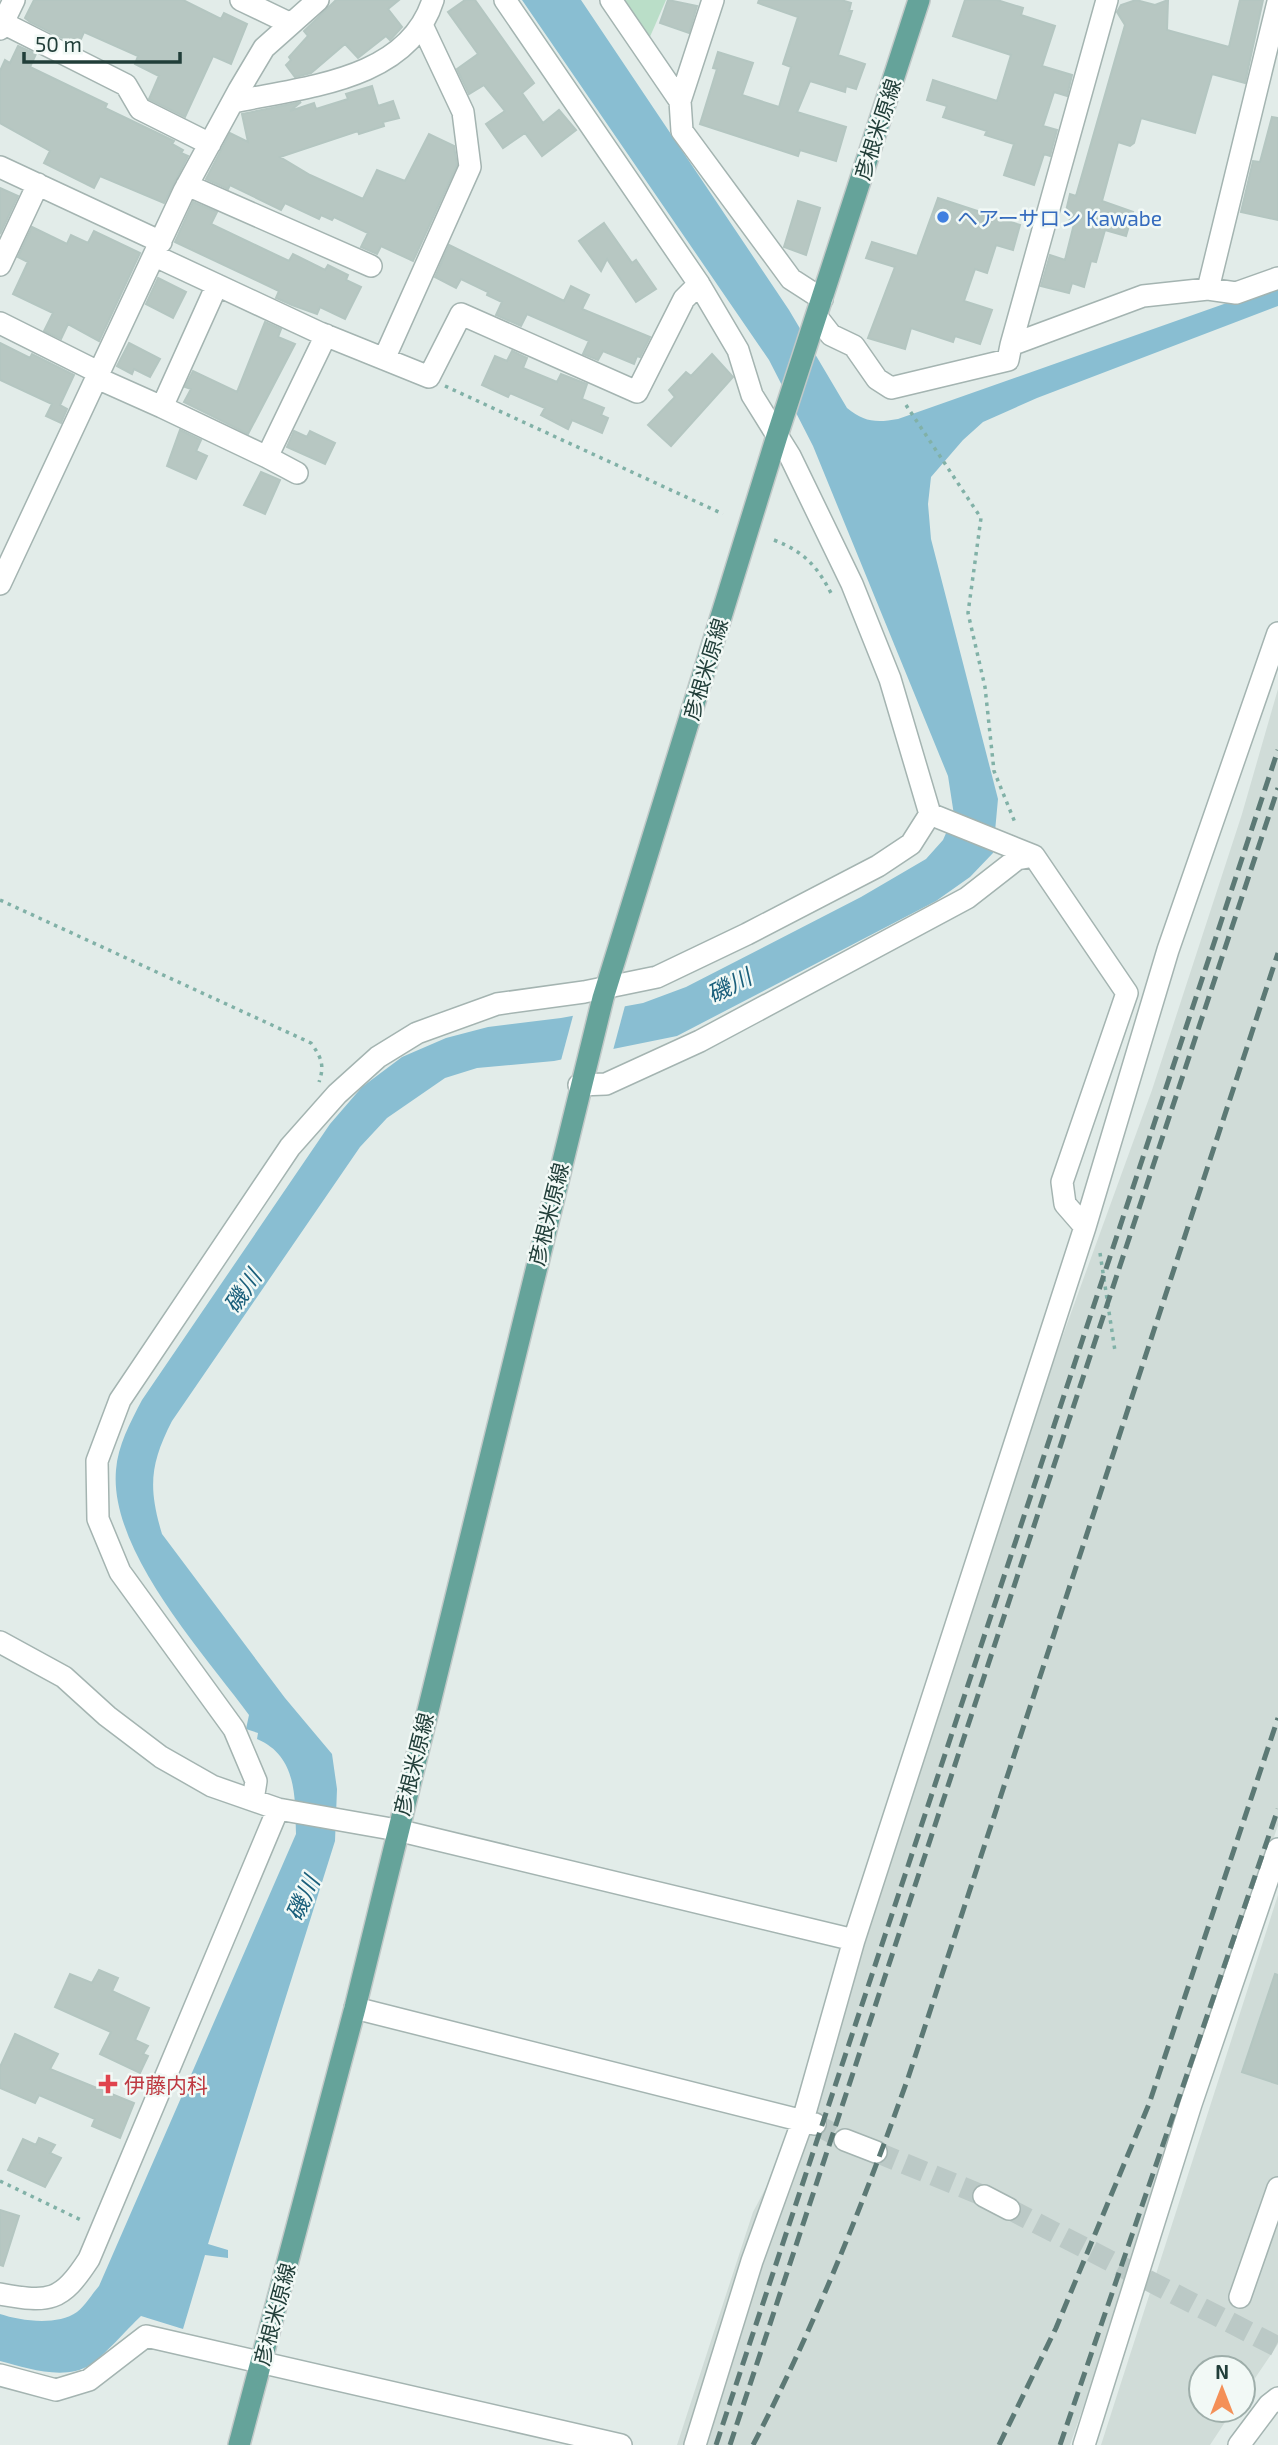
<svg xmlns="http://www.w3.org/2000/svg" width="1278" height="2445" viewBox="0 0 1278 2445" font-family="'Exo 2','Noto Sans JP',sans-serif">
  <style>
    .built { fill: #d0dcd8 }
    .green { fill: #badec8 }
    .water { fill: #89bed2 }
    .pier { fill: #e2ece9 }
    .building { fill: #b7c7c2; stroke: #b4c6c1; stroke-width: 2 }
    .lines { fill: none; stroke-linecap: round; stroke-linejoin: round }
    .minor-tunnel { stroke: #bbc9c6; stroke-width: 21; stroke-dasharray: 21 10; stroke-linecap: butt }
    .minor-casing { stroke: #a4b4b1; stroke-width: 24 }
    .major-casing { stroke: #c1c9c8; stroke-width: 24 }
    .path { stroke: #81b1a7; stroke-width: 3.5; stroke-dasharray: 3.5 5; stroke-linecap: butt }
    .minor { stroke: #fff; stroke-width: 21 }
    .major { stroke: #65a39a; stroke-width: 21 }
    .rail { stroke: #5c7975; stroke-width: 5; stroke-dasharray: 14 7; stroke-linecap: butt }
    .shop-dot { fill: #3f7fe0; stroke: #f2f9f6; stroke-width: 2.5 }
    .health-dot { fill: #e0444e; stroke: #f2f9f6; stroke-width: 2.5 }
    .labels { text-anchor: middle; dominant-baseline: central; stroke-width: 5; stroke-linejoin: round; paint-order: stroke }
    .street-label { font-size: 21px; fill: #213e39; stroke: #f2f9f6 }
    .shop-label { font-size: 21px; fill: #366cbe; stroke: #f2f9f6; text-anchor: start }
    .health-label { font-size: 21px; fill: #be3a42; stroke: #f2f9f6; text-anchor: start }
    .water-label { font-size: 23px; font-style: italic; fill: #1a5f7b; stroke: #f2f9f6 }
  </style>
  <rect width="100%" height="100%" fill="#e2ece9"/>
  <path class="built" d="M 1278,689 L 1278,1825 L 1114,2319 L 1070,2445 L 677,2445 L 753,2212 L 787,2148 L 909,1801 L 1047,1379 L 1152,1090 L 1242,814 Z
    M 1278,1895 L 1278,2344 L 1243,2396 L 1243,2368 L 1201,2368 L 1201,2410 L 1233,2410 L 1210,2445 L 1101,2445 Z"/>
  <path class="green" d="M 623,0 L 666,0 L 649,39 Z"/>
  <path class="water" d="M 522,0 L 581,0 L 789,310 L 847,408 C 864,422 876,423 898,419 L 1278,285 L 1278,306 L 1037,398 L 983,422 L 963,440 L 931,477 L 928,504 L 931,539 L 998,799 L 993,853 L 970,877 L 936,901 L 677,1036 L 554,1061 L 477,1068 L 445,1078 L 387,1118 L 360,1147 L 172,1421 C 150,1464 148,1487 162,1534 L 285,1698 L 332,1754 L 337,1789 L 335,1841 L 208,2244 L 228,2250 L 228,2258 L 205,2255 L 183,2329 L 141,2316 C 128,2328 102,2358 90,2365 C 64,2381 27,2368 0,2361 L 0,2314 C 21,2321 57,2326 77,2312 C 85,2306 92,2294 99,2286 L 296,1834 C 295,1796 297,1756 257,1739 L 258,1733 L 246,1729 L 249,1715 C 204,1653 109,1551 116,1470 C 118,1445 130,1423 142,1400 L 330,1124 L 362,1087 L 402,1057 L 446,1038 L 488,1027 L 561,1018 L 643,1003 L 686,987 L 861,897 L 926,859 L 943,840 L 954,815 L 948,776 L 813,446 L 769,360 Z"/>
  <path class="pier" d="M 626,1002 L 612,1054 L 560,1064 L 574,1012 Z"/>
  <path class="building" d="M 34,0 L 183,0 L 221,19 L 224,13 L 247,24 L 231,64 L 213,56 L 185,117 L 149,99 L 159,76 L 135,64 L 138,56 L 84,32 L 78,46 L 30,22 L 25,18 Z
    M 336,0 L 399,0 L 388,9 L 402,27 L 392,38 L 390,40 L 386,36 L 358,58 L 345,44 L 311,73 L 295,77 L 286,65 L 291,60 L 289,57 L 308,36 L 304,31 Z
    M 465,0 L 475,0 L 534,83 L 522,93 L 543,123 L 559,110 L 576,130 L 542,156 L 525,133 L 503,148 L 486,124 L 505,111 L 484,85 L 469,94 L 457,69 L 478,54 L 448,12 Z
    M 668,0 L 697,6 L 689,33 L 660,23 Z
    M 759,0 L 841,0 L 851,3 L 849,11 L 852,11 L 838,55 L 865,64 L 856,89 L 846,86 L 845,92 L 810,81 L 797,112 L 846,127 L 836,161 L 800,150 L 798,156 L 700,124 L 717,69 L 713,68 L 718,52 L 753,63 L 742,95 L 779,107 L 791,67 L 783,64 L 798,17 L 758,3 Z
    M 965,0 L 997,0 L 1023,8 L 1021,15 L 1055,26 L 1042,66 L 1072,75 L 1067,96 L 1054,92 L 1043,126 L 1057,130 L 1050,156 L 1044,154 L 1034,185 L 1004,175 L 1014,144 L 985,135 L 987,131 L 943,117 L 947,106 L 927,100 L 933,80 L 997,101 L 1011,55 L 953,36 Z
    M 1136,0 L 1155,5 L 1168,0 L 1167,30 L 1229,47 L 1240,0 L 1263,0 L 1245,83 L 1212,74 L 1195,133 L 1141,118 L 1134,143 L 1130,146 L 1118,142 L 1102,201 L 1133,212 L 1126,236 L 1105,230 L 1096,262 L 1091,261 L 1084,287 L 1072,283 L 1069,293 L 1041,286 L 1050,255 L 1065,260 L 1074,224 L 1069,222 L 1072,213 L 1066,211 L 1070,194 L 1076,196 L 1125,25 L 1117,12 L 1121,5 Z
    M 18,46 L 36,54 L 30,67 L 107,104 L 105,108 L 174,141 L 172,144 L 183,150 L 181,153 L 188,156 L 164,203 L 100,176 L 94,188 L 44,163 L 50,151 L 0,123 L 0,71 L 5,60 L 10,63 Z
    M 372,86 L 378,106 L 393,101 L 399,118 L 383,122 L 384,126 L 359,134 L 358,131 L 280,157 L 310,175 L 363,199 L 377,170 L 405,181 L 429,134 L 454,146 L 457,165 L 413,261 L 381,246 L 377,254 L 361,247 L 368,233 L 334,217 L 332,220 L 321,215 L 319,219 L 285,203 L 281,210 L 230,185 L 228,189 L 206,179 L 230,133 L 248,142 L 242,114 L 301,102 L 290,111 L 314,103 L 316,109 L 348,99 L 346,94 Z
    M 1272,117 L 1278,118 L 1278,220 L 1241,212 L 1253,161 L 1260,162 Z
    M 0,188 L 18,196 L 0,234 Z
    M 938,198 L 1020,225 L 1013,250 L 996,245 L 987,273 L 975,269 L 964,301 L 992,310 L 980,344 L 955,336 L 953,342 L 911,328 L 905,349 L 868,338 L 895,267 L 866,258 L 872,242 L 917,256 Z
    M 798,201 L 820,208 L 806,255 L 784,247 Z
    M 193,202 L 217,212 L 211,224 L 289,261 L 293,254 L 325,270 L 328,265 L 348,275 L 346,280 L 361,287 L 345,319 L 320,307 L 317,314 L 292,305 L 276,298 L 279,291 L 175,242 Z
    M 604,223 L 632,263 L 636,260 L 656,289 L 636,302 L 607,259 L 601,271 L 579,241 Z
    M 32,227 L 67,244 L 71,235 L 88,243 L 94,231 L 140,253 L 99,341 L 68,324 L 61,339 L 44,331 L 53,313 L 13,294 L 28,262 L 18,257 Z
    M 449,245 L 564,301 L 571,286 L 589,295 L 582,309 L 650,337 L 640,357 L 637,356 L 634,364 L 603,351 L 598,360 L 583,354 L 589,341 L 527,314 L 521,326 L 496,315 L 502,302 L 487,295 L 488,292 L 461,279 L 456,288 L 435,277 Z
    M 158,278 L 186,292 L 173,318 L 146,304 Z
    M 265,322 L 281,329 L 278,337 L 295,344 L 248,434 L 184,402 L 191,389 L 185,387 L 193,371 L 237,392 Z
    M 0,343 L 30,358 L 32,354 L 74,375 L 60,405 L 67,409 L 61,423 L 46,416 L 52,404 L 0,380 Z
    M 129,343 L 160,359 L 150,377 L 134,369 L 132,374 L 117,366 Z
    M 512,351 L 527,358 L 523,368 L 557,382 L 561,374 L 587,384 L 582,399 L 604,408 L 601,415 L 608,418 L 602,433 L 572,420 L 568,429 L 541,415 L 545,408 L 510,393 L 508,397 L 482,385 L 495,356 L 507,361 Z
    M 712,354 L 733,377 L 671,446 L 648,425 L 675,397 L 669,390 L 686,372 L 691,376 Z
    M 180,430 L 201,440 L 196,451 L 207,456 L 196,479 L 167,466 Z
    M 294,431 L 307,437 L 310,431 L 335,443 L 325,464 L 287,447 Z
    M 261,472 L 280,480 L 265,514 L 244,505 Z
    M 99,1970 L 118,1978 L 112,1991 L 149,2008 L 135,2040 L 148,2046 L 143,2054 L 148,2056 L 140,2073 L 100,2054 L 111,2032 L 55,2007 L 70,1974 L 92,1983 Z
    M 1275,1974 L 1278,1975 L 1278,2084 L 1242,2072 Z
    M 15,2034 L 58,2054 L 50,2069 L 134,2103 L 120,2138 L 92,2126 L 95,2119 L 39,2095 L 35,2103 L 0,2088 L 0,2067 Z
    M 39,2138 L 55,2145 L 50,2153 L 61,2158 L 45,2187 L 8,2170 L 23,2139 L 36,2145 Z
    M 0,2210 L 19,2216 L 3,2266 L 0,2265 Z"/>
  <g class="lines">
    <path class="minor-tunnel" d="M 815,2124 L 845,2140
      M 876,2152 L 984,2196
      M 1009,2209 L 1278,2347"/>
    <defs>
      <path id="minor" d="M 241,0 L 289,23
        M 505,0 L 699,284 L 738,350 L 752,395 L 790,456 L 852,584 L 890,679 L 930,814 L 1034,856 L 1127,993 L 1062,1182 L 1065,1204 L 1085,1227
        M 611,0 L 680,101 L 682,131 L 791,279 L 822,299
        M 3,23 L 126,85 L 140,109 L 210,144
        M 0,29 L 14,0
        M 680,101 L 713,0
        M 233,102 C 303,87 408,81 433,0
        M 0,167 L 161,242
        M 187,185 L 371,266
        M 155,256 L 320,333 L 429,377 L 461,314 L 637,392 L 684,299 L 699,284
        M 0,265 L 38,184
        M 1208,289 L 1278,2
        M 817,317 L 831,335 L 854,346 L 877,379 L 891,388 L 1008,360 L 1011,345 L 1143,296 L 1208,289 L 1236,293 L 1278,278
        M 0,323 L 100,373
        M 1011,345 L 1107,0
        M 384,359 L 470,167 L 463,112 L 422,25
        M 97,378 L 162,407 L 217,285
        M 162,407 L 267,457 L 326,335
        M 267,457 L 297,473
        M 0,584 L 184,191 L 239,90 L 264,48 L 318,0
        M 579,1085 L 606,1084 L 700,1041 L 967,898 L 1017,859 L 1034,856
        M 0,1642 L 64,1677 L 107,1716 L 161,1757 L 212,1786 L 278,1809 L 397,1830 L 854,1940
        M 253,1800 L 256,1781 L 234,1729 L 120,1572 L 98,1519 L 97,1461 L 120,1400 L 290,1147 L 337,1094 L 378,1057 L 417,1033 L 497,1004 L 584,992 L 657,977 L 747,934 L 878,866 L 911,844 L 930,814
        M 355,2008 L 815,2124
        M 845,2140 L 876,2152
        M 984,2196 L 1009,2209
        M 0,2294 C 50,2303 61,2302 89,2259 L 278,1809
        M 1240,2297 L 1278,2188
        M 0,2375 L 56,2390 L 89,2380 L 146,2336 L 621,2445
        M 695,2445 L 752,2261 L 803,2120 L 854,1940 L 1085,1227 L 1168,950 L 1278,633
        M 1084,2445 L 1191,2104 L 1278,1849
        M 1239,2445 L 1269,2405 L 1278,2398"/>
      <path id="major" d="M 239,2445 L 355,2008 L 603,998 L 777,436 L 919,0"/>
    </defs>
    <use href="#minor" class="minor-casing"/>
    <use href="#major" class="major-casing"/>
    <path class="path" d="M 445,386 L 723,514
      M 906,405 L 981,518 L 968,613 L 985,687 L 994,771 L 1016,825
      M 774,540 C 805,552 818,567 833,597
      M 0,900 L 311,1043 C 321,1057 325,1065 319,1082
      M 1100,1253 L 1115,1351
      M 0,2181 L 83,2221"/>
    <use href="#minor" class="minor"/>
    <use href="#major" class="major"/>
    <path class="rail" d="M 716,2445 L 1278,750
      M 730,2445 L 1278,788
      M 753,2445 C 815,2326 863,2204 908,2078 L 1278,953
      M 999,2445 L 1056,2328 L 1149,2104 L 1278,1718
      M 1060,2445 L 1278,1809"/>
  </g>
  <circle class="shop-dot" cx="943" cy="217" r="7"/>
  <path class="health-dot" d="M104.5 2073.5h7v7h7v7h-7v7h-7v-7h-7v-7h7z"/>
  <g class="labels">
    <g class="street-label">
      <text transform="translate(877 129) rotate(-72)">彦根米原線</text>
      <text transform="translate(705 669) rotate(-73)">彦根米原線</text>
      <text transform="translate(548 1214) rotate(-76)">彦根米原線</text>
      <text transform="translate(413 1764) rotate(-76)">彦根米原線</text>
      <text transform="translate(274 2314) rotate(-75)">彦根米原線</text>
    </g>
    <g class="shop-label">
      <text x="957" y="217">ヘアーサロン Kawabe</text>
    </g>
    <g class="health-label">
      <text x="124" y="2084">伊藤内科</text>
    </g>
    <g class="water-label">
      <text transform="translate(729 985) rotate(-27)">磯川</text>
      <text transform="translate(242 1291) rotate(-56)">磯川</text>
      <text transform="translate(302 1898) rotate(-65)">磯川</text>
    </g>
  </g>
  <g transform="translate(1222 2389)"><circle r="33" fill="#f2f9f6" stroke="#9eaeaa" stroke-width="2"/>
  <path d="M0-5L12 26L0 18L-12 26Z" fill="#f49058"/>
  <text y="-10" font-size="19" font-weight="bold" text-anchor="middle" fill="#213e39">N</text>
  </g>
  <path d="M24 52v10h156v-10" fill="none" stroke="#213e39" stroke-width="3.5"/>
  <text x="35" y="52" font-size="21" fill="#213e39" stroke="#f2f9f6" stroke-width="5" paint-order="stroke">50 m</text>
</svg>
